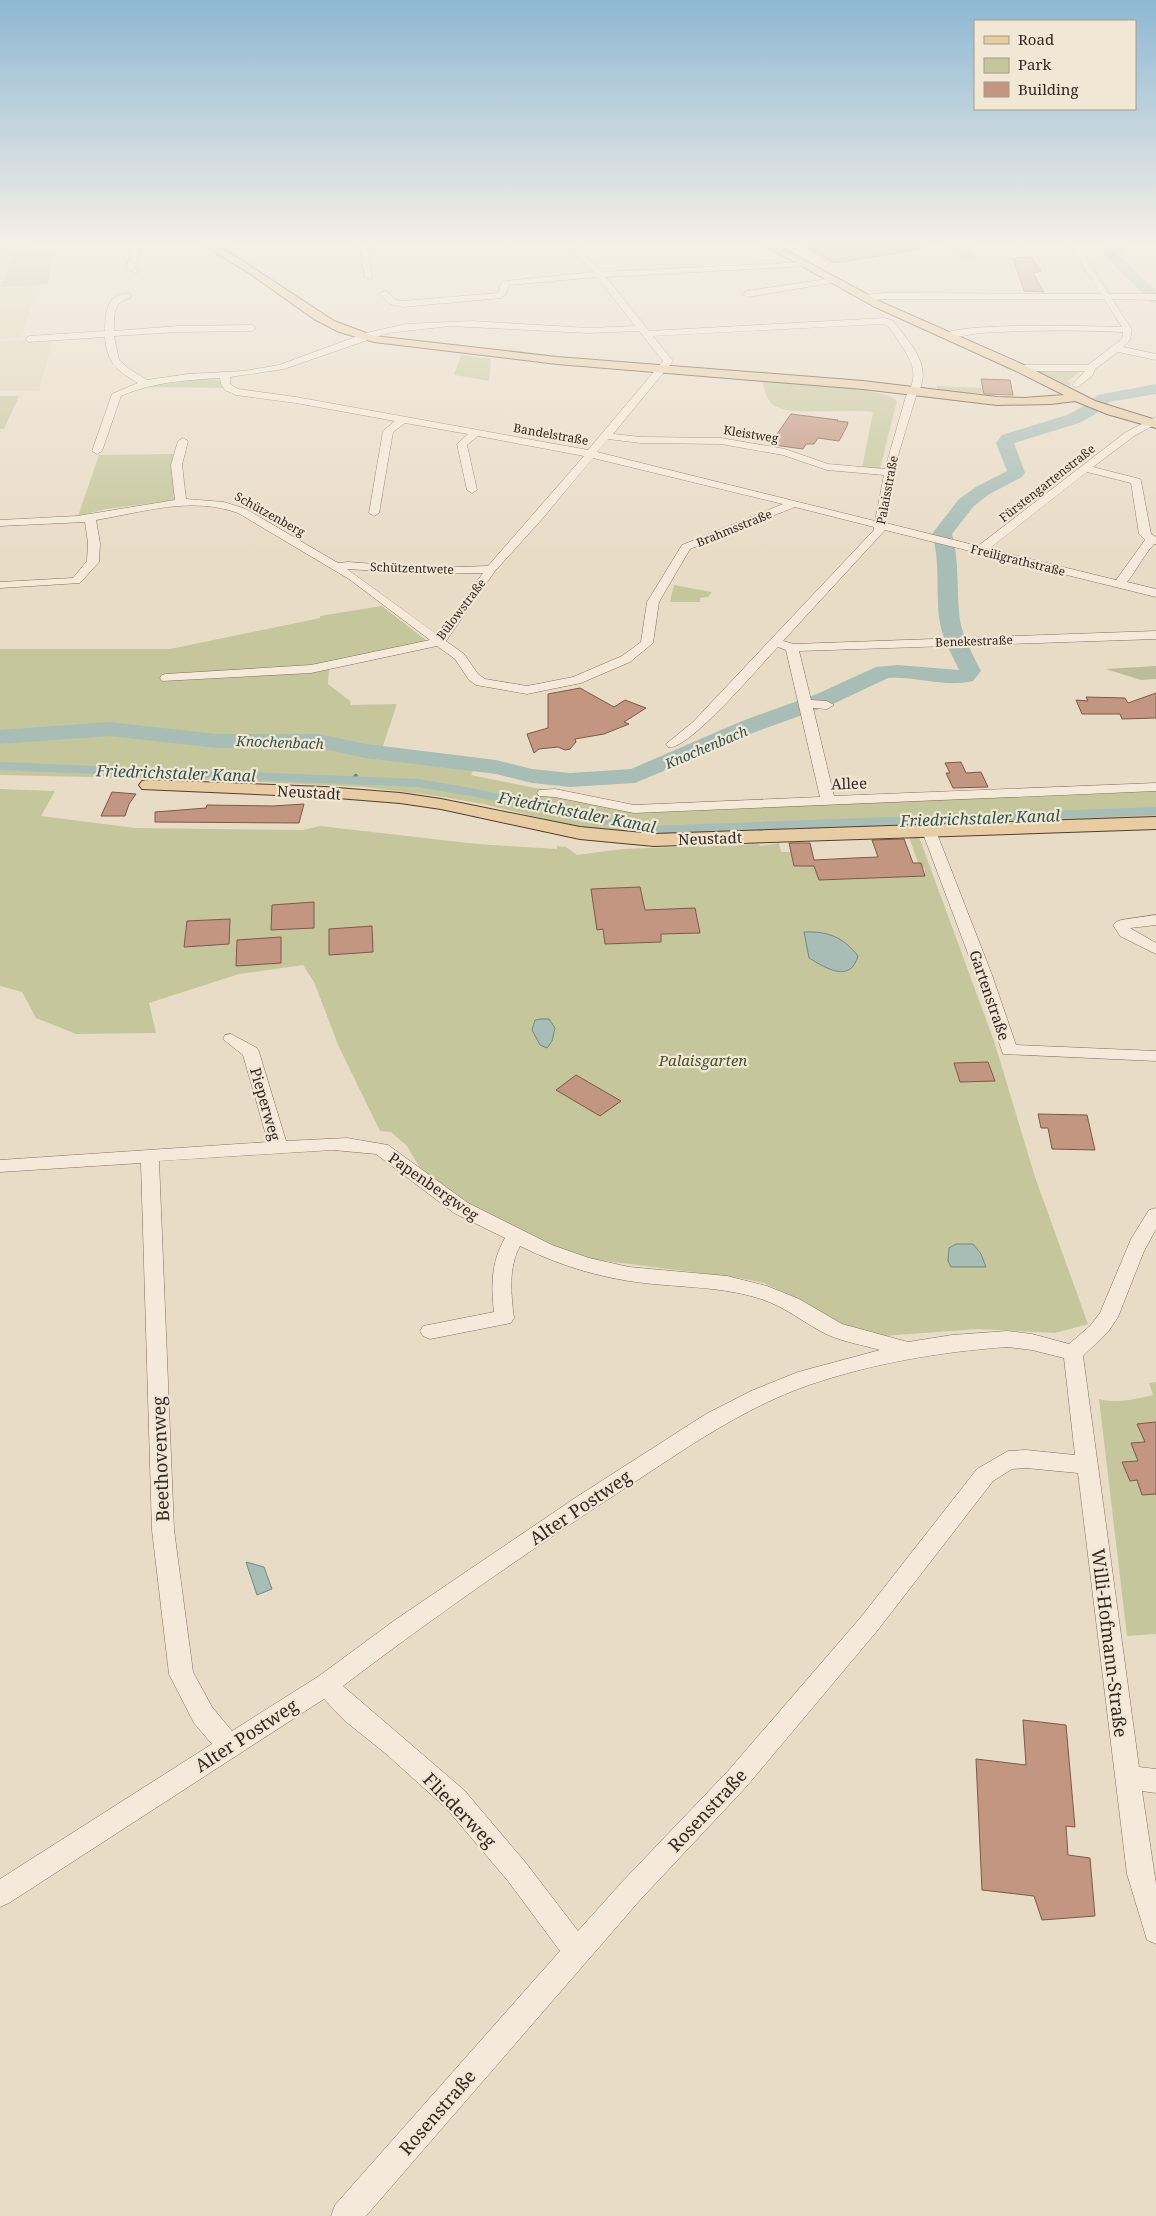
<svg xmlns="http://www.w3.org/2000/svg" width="1156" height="2216" viewBox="0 0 1156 2216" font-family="'Noto Serif',serif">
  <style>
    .farmland { fill: #ded4b5 }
    .green { fill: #c5c69c }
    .cemetery { fill: #bbbc9a }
    .water { fill: #a7bdb5; stroke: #6f8b81 }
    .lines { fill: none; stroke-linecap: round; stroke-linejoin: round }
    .stream { stroke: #6f8b81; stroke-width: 4.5 }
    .canal { fill: #a7bdb5; fill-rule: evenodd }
    .river { fill: #a7bdb5; fill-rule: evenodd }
    .building { fill: #c39681; stroke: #7f5847 }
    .minor-casing { stroke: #836e5e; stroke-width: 1 }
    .major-casing { stroke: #513e32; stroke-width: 2 }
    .minor { fill: #f5ead9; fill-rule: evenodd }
    .major { fill: #e8cca3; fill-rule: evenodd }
    .labels { text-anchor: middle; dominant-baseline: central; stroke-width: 4.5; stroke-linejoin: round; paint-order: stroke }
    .far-street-label { font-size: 12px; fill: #352820; stroke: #f1e7d5 }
    .far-water-label { font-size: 14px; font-style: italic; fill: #31534d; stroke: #f1e7d5 }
    .street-label { font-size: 15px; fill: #352820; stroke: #f1e7d5 }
    .park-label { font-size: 15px; font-style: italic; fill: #494f29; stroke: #f1e7d5 }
    .water-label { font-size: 16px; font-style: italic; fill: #31534d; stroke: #f1e7d5 }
    .near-street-label { font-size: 18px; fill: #352820; stroke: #f1e7d5 }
  </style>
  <rect width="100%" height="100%" fill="#e9dcc7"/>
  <path class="farmland" d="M 0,245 L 16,245 L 2,287 L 39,286 L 21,337 L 0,339 Z
    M 53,338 L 39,391 L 0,391 L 0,342 Z"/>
  <path class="green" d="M 27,244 L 26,253 L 53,253 L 48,284 L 40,284 L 39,286 L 1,287 L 16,245 Z
    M 949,245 L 968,245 L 976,259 L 956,259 Z
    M 461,355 L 491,359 L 489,381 L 454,375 Z
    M 1035,371 L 1080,372 L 1067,382 L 1071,383 L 1070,386 Z
    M 209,378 L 220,381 L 223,388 L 138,387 L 157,383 Z
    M 762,381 C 785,383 887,387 897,401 L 880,469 L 862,468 L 873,412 C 851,408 788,417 773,405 C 766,400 765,389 762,381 Z
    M 937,386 L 983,388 L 984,394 L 937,390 Z
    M 0,396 L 19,396 L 4,429 L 0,429 Z
    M 174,454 L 171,464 L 177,500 L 106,509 L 78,516 L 99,455 Z
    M 674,585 L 712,592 L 708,597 L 700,598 L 700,602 L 670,602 Z
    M 382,606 L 427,641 L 329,668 L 328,684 L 350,701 L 351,705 L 397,704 L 382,749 L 478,761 L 471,775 L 634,808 L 1156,790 L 1156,817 L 668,834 L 581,828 L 483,804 L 443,797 L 364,787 L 220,780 L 0,775 L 0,649 L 170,649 L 320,618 L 320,616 Z
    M 0,789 L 55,791 L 41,816 L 135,828 L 303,830 L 320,826 L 477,844 L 557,849 L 557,846 L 566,847 L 577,855 L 622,849 L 759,844 L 760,846 L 779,843 L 781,852 L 791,852 L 794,866 L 814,866 L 820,880 L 925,876 L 925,869 L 918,863 L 909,837 L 919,837 L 994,1041 L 1035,1177 L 1088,1324 L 1055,1333 L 978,1329 L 883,1336 L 827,1320 L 783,1292 L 764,1283 L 740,1278 L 590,1259 L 553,1246 L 471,1205 L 420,1168 L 407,1146 L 391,1132 L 380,1131 L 339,1047 L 314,982 L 303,965 L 239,974 L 149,1003 L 156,1033 L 76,1034 L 36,1018 L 22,992 L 0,986 Z
    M 1156,1382 L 1156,1634 L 1127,1636 L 1099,1399 C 1117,1404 1135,1399 1153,1395 L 1149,1383 Z"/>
  <path class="cemetery" d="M 1156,666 L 1156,679 L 1141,680 L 1106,669 Z"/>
  <path class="water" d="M 804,932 C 828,931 843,937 858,956 C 850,984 826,968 809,958 Z
    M 541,1019 L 549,1019 L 555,1028 L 552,1041 L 547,1048 L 540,1045 L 532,1030 L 535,1020 Z
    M 956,1244 L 973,1244 L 981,1254 L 986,1267 L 951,1267 L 948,1261 L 949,1248 Z
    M 246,1562 L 264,1567 L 272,1589 L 257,1595 Z"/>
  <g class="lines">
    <path class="stream" d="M 354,779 L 356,776"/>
    <path class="canal" d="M 0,762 L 418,779 L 476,789 L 650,826 L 1156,807 L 1156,815 L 650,834 L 476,797 L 418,787 L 0,770 Z"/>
    <path class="river" d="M 1118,242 L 1133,242 L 1117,254 L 1156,291 L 1156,303 L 1151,302 L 1102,253 Z
      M 1156,384 L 1156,394 L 1109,402 L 1094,415 L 1079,423 L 1014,443 L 1025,473 L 1022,477 L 988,495 L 973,507 L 952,534 C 960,563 956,591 960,620 C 963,638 973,655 981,671 L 973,681 C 944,688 917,676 888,678 L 833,704 L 758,731 L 635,783 L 570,787 L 532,783 L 496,774 L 366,758 L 318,748 L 217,748 L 109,736 L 0,744 L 0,730 L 109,722 L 217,734 L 318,734 L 366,744 L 496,760 L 532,769 L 570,773 L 631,769 L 742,721 L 817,694 L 876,667 L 898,665 L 959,670 C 952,655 943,640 940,623 C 935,593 941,564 932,534 L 935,530 L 959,499 L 976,487 L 1007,471 L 996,443 L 1002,435 L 1067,415 L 1082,407 L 1098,395 Z"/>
  </g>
  <path class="building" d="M 795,242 L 921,242 L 921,249 L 835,263 Z
    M 1031,257 L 1041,271 L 1033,273 L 1044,292 L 1024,291 L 1013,258 Z
    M 981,379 L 1010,380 L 1013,395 L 984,394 Z
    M 791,414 L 838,420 L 837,421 L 848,422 L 847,426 L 839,441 L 818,438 L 814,444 L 806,444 L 803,449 L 774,445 L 778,438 L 777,434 Z
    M 580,688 L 614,707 L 625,700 L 646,708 L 624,722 L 629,724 L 604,734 L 575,739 L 576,742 L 570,749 L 565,750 L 558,747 L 539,749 L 534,753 L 527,734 L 548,728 L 548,694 Z
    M 1156,693 L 1156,718 L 1122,719 L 1120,714 L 1082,714 L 1076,700 L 1088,701 L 1086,697 L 1125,698 L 1128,703 Z
    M 961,762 L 966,773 L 981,772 L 988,787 L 953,788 L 946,773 L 950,773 L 945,763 Z
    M 112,792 L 136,794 L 129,804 L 125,816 L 101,816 Z
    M 304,804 L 299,823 L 155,822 L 155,812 L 206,808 L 207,805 L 273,806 Z
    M 904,839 L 913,863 L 921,863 L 925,876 L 819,880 L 814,866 L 794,866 L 789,843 L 810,843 L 814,860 L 854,858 L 878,857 L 872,840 Z
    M 640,887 L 645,910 L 695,908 L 700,933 L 661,934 L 661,942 L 605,944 L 603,929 L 597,930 L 591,889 Z
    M 314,902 L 314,928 L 271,930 L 272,905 Z
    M 230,919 L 229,944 L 184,947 L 187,921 Z
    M 372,926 L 373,952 L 329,955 L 329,929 Z
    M 281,937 L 281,963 L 236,966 L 237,940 Z
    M 988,1062 L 995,1081 L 960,1082 L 954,1063 Z
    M 576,1075 L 621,1101 L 600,1116 L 556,1090 Z
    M 1038,1114 L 1087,1115 L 1095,1150 L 1052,1149 L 1048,1128 L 1041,1128 Z
    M 1156,1422 L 1156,1494 L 1142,1495 L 1137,1480 L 1130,1481 L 1122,1462 L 1138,1461 L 1131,1443 L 1145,1442 L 1137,1424 Z
    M 1023,1720 L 1066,1725 L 1075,1827 L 1066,1826 L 1068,1855 L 1090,1858 L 1095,1916 L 1042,1920 L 1034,1896 L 982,1890 L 976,1759 L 1026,1765 Z"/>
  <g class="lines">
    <defs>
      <path id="minor" d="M 135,242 L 143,242 L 134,267 L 139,271 L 135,273 L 126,268 Z
        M 220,242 L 240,242 C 233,246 214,249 207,245 Z
        M 359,242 L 367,242 L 372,279 L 365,277 Z
        M 564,242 L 572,242 L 602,272 L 806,262 L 810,264 L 806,266 L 606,277 L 649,331 L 884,318 L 892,320 C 910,343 935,367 916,396 L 897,459 L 886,523 L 978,546 L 1126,432 L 1156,417 L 1156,424 L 1134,436 L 1093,467 L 1140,479 L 1141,481 L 1151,534 L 1156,537 L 1156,544 L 1154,544 C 1143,556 1137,570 1127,582 L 1156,589 L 1156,597 L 885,530 L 783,641 L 794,644 L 1156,631 L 1156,639 L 799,651 L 811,700 L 827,701 L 834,705 L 827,709 L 813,708 L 834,796 L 1156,783 L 1156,791 L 634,813 L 555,797 L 539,796 L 537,793 L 539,790 L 555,789 L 634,805 L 820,797 L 786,650 L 778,647 C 761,664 688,752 668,747 L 666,744 L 693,722 L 874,530 L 874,527 L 795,507 L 690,549 L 659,602 L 653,643 L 630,662 L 581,683 L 527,694 L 476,685 L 469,680 L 455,659 L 437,646 L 311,673 L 162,681 L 160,678 L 162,675 L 166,674 L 311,665 L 430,640 L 349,579 L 238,513 C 191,496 144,512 96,520 L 100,543 L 99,562 L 80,583 L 0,588 L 0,582 L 73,578 L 87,561 L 88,543 L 85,522 L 0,526 L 0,520 L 77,516 L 175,500 L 171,465 L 178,441 L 183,438 L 188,441 L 182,465 L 186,499 L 224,502 L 246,509 L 338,563 L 348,562 L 428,568 L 488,566 L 584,456 L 478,436 L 467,445 L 477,490 L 472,493 L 467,490 L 457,444 L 468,434 L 405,423 L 393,432 L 379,513 L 374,516 L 369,513 L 383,431 L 395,421 L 296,403 L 236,395 L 225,390 L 221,384 L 220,378 C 186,380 153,382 121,396 L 102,451 L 97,454 L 92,451 L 112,394 L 138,383 C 116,370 107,363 105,337 L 29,342 L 25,339 L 29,336 L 105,331 C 105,314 107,291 130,294 L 130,298 C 113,302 114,315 114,331 L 178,326 L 252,325 L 256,328 L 252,331 L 178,332 L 114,336 L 119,360 L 128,368 L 147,380 L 188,374 L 244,371 L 279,365 L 366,333 L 406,324 L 472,321 L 588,328 L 635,326 L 597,277 L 509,285 L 505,295 L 501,298 L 403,307 L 390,304 L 379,293 L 386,291 L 396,300 L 403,301 L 498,293 L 501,283 L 505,281 L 594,272 ZM 884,324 C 890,327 895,335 899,342 C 912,360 920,376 906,396 L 885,469 L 828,464 L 785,449 L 721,438 L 641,437 L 613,434 L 673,361 L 653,336 ZM 450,326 L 588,333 L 639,331 L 663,361 L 588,450 L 296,397 L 238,389 L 230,384 L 230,377 L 284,369 L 388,333 ZM 608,439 L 641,443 L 721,444 L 783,455 L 827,470 L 884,475 L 875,521 L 597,452 ZM 593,458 L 783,504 L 682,545 L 647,602 L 641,642 L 622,656 L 573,677 L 527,686 L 485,679 L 478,674 L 464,654 L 446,641 L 495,571 L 543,518 ZM 1087,472 L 1131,483 L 1139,534 L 1145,540 L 1116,580 L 989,549 ZM 347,569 L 428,574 L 483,573 L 438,635 Z
        M 1067,242 L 1075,242 L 1109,294 L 1156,294 L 1156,300 L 1112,299 L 1132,330 L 1130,340 L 1123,347 L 1156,354 L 1156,360 L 1118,352 L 1095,369 L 1093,375 L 1077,388 L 1072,385 L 1085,371 L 1020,371 L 1015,368 L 1020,365 L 1088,365 L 1122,339 L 1123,332 C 1076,330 1028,330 981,333 C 972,334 946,340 941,335 C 957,322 1094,326 1122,327 L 1104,299 L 885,299 L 864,301 L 860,298 L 864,295 L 885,293 L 1101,294 Z
        M 834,278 L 837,278 L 837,282 L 747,297 L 743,294 L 747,291 Z
        M 929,827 L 936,831 L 992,975 L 1016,1045 L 1156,1051 L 1156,1061 L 1003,1054 L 976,975 L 922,831 Z
        M 1156,915 L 1156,925 L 1130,928 L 1156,943 L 1156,954 L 1120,936 L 1113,925 L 1116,922 L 1121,920 Z
        M 231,1034 L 257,1048 L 259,1052 L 286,1141 L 347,1138 L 388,1145 L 468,1203 L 552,1245 L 589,1258 L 629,1267 L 727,1276 L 767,1286 L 799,1299 L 842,1324 L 908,1342 L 952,1335 L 1007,1331 L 1032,1334 L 1069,1344 L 1090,1326 L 1100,1313 L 1131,1239 L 1149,1210 L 1156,1208 L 1156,1229 L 1144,1251 L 1118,1317 L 1108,1332 L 1083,1356 L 1139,1767 L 1156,1769 L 1156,1793 L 1142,1791 L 1156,1884 L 1156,1944 L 1147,1940 L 1127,1874 L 1078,1473 L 1026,1468 L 1012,1469 L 993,1481 L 877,1631 L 746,1787 L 640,1900 L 366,2216 L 331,2216 L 335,2205 L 560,1951 L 508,1881 L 446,1808 L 385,1753 L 345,1721 L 324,1699 L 9,1903 L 0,1907 L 0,1879 L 212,1744 L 194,1723 L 169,1674 L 152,1530 L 141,1163 L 0,1172 L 0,1160 L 268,1142 L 243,1055 L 223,1039 L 225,1035 ZM 333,1150 L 376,1154 L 454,1213 L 505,1238 C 491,1262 491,1286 494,1312 L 423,1326 L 420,1331 L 423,1336 L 430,1339 L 511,1323 L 514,1318 C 511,1294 508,1268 520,1246 C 554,1263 591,1275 629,1281 C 673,1288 718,1285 761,1299 C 786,1307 805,1324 828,1335 C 844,1342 863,1345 880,1350 L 798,1372 L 751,1391 L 706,1414 L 578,1496 L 395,1620 L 319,1676 L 232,1731 L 212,1707 L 193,1672 L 174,1530 L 159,1161 ZM 1007,1347 L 1032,1350 L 1064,1358 L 1075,1455 L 1026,1450 L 1008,1451 L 977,1469 L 861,1617 L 728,1771 L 622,1882 L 578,1931 L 526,1863 L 464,1790 L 343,1686 C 435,1616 530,1550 627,1487 C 685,1449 743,1408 809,1385 C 874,1363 939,1352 1007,1347 Z"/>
      <path id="major" d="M 198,242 L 210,242 L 232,254 L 334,321 L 374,336 L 557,357 L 863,381 L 997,397 L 1024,398 L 1064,395 L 1016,371 L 873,306 L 759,242 L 771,242 L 881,302 L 1024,365 L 1095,401 L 1156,420 L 1156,428 L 1107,414 L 1075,401 L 1051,404 L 997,405 L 863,389 L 557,364 L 374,342 L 339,332 L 314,319 L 249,273 Z
        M 148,780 L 325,787 L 400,793 L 441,799 L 580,827 L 654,834 L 1156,817 L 1156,829 L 654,846 L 580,839 L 441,809 L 400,803 L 325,797 L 142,789 L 139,785 L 142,781 Z"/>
    </defs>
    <use href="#minor" class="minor-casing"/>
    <use href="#major" class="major-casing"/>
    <use href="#minor" class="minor"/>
    <use href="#major" class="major"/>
  </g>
  <linearGradient id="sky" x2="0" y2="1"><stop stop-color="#8eb8d4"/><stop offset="0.44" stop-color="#f5efe6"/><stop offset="1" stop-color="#f5efe6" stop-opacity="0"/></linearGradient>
  <rect width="1156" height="552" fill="url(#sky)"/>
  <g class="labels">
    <g class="far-street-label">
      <text transform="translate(551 434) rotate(10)">Bandelstraße</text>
      <text transform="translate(751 434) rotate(9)">Kleistweg</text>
      <text transform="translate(1047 483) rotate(-38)">Fürstengartenstraße</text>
      <text transform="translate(887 490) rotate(-79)">Palaisstraße</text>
      <text transform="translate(270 514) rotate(29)">Schützenberg</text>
      <text transform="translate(734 528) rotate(-22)">Brahmsstraße</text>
      <text transform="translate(1018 560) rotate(14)">Freiligrathstraße</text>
      <text transform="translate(412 568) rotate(2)">Schützentwete</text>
      <text transform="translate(461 609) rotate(-53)">Bülowstraße</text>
      <text transform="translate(974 641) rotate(-2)">Benekestraße</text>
    </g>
    <g class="far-water-label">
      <text transform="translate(280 742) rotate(2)">Knochenbach</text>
      <text transform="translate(706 747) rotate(-23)">Knochenbach</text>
    </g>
    <g class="street-label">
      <text transform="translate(849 783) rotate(-2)">Allee</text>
      <text transform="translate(309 792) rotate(3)">Neustadt</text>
      <text transform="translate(710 838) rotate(-2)">Neustadt</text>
      <text transform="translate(990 995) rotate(71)">Gartenstraße</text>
      <text transform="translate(266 1104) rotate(74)">Pieperweg</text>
      <text transform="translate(434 1186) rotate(35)">Papenbergweg</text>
    </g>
    <g class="park-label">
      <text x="703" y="1060">Palaisgarten</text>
    </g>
    <g class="water-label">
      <text transform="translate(176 773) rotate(2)">Friedrichstaler Kanal</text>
      <text transform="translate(577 812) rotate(11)">Friedrichstaler Kanal</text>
      <text transform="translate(980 818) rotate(-2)">Friedrichstaler Kanal</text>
    </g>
    <g class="near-street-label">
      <text transform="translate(160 1459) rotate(-92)">Beethovenweg</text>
      <text transform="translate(580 1507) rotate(-34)">Alter Postweg</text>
      <text transform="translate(1110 1643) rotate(83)">Willi-Hofmann-Straße</text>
      <text transform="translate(246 1735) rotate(-33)">Alter Postweg</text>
      <text transform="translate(460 1810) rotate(46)">Fliederweg</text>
      <text transform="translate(707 1810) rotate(-47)">Rosenstraße</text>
      <text transform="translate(437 2112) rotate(-49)">Rosenstraße</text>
    </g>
  </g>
  <rect x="974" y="20" width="162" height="90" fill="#f1e7d5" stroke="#a69b8d"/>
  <rect x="984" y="36" width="25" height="8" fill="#e8cca3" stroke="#a69b8d"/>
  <text x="1018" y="45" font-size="15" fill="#352820">Road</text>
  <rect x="984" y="58" width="25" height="15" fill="#c5c69c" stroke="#a69b8d"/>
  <text x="1018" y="70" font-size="15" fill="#352820">Park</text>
  <rect x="984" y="82" width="25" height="15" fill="#c39681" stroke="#a69b8d"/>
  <text x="1018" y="95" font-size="15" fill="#352820">Building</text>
</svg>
